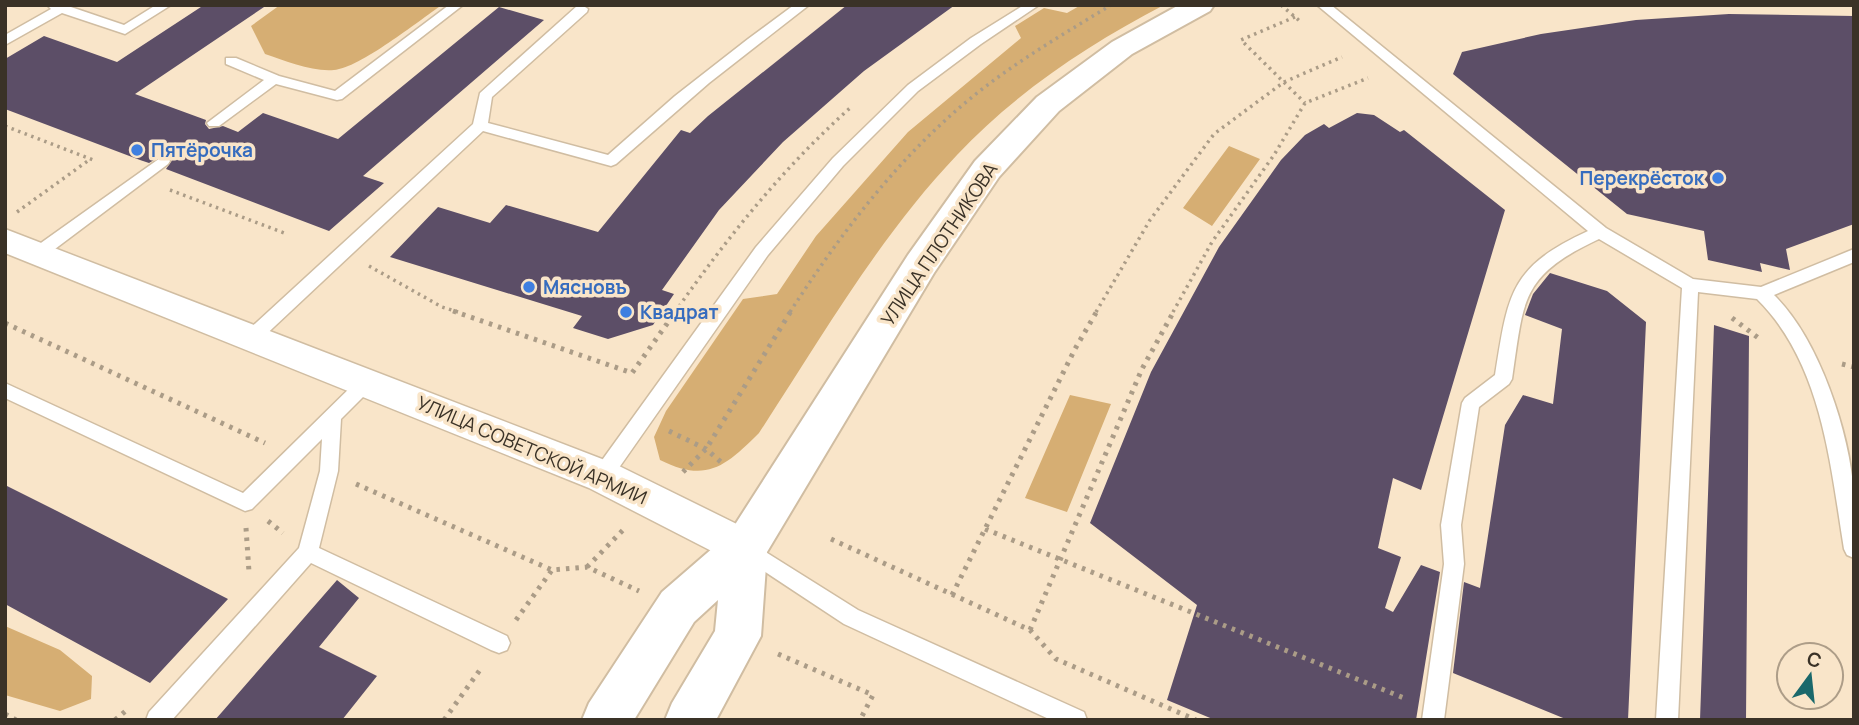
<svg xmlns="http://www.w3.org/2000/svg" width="1859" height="725" viewBox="0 0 1859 725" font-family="Manrope,sans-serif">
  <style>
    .green { fill: #d6ae73 }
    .building { fill: #5c4e67 }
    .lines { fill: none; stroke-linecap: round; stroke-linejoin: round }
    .lane-casing { stroke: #d0bda2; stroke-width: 3 }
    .street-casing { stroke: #d0bda2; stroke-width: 3 }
    .secondary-casing { stroke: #d0bda2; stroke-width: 4 }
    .path-far1 { stroke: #ab9c87; stroke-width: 3.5; stroke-dasharray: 2.5 4.5; stroke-linecap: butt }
    .path { stroke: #ab9c87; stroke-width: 5; stroke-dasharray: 3.5 6; stroke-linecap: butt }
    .lane { fill: #fff; fill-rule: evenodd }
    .street { fill: #fff; fill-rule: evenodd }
    .secondary { fill: #fff; fill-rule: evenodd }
    .shop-dot { fill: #3f7fe0; stroke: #f9e5c9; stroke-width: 2.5 }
    .labels { text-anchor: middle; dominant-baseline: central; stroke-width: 7; stroke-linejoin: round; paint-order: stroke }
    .shop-label { font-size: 19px; font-weight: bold; fill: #366cbe; stroke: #f9e5c9; text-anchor: start }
    .street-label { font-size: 19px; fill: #3a3227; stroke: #f9e5c9 }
  </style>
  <rect width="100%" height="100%" fill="#f9e5c9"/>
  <path class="green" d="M 280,5 L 442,5 C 418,21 360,68 334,70 C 312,72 286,61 265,54 L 251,26 Z
    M 1081,5 L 1164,5 C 1089,44 1015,93 957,155 C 879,237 821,338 759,433 C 725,467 706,483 660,460 L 654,437 L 666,411 L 743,299 L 777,294 L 816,236 L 908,132 L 1021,38 L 1015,26 L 1044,8 L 1067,13 Z
    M 1229,146 L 1260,159 L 1212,226 L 1183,208 Z
    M 1070,395 L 1111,404 L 1067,512 L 1025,498 Z
    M 5,626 L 60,650 L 92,676 L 91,699 L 60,711 L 5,695 Z"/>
  <path class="building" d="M 204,5 L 267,5 L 135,94 L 206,120 L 205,124 L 209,129 L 223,126 L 238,132 L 263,113 L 338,139 L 499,7 L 544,20 L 363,176 L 384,183 L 329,231 L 166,169 L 172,160 L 164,154 L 149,163 L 140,160 L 5,109 L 5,59 L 44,36 L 117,62 Z
    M 847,5 L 955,5 L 864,71 L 783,142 L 719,210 L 662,290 L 674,294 L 653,325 L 608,339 L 573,328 L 582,316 L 390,257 L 438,207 L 490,223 L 506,205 L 598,232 L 681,130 L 690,133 L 708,116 Z
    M 1729,14 L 1854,16 L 1854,224 L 1786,249 L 1790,270 L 1760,263 L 1762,272 L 1708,260 L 1704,231 L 1627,214 L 1453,74 L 1462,52 L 1541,34 L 1636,20 Z
    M 1357,113 L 1374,115 L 1400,132 L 1404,130 L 1505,210 L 1421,490 L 1393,478 L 1378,548 L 1401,557 L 1385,608 L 1393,612 L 1421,565 L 1440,572 L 1416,720 L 1215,720 L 1167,700 L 1197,605 L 1090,523 L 1151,372 L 1219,247 L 1281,160 L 1305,135 L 1324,124 L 1329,128 Z
    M 1550,273 L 1607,291 L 1646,322 L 1628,720 L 1568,720 L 1453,673 L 1464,582 L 1480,588 L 1505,425 L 1523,395 L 1553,404 L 1562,329 L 1525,315 L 1533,294 Z
    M 1714,325 L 1749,336 L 1746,720 L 1700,720 Z
    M 5,485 L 57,511 L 228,599 L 150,683 L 5,604 Z
    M 337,580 L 359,598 L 319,647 L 377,676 L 342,720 L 215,720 Z"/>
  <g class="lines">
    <defs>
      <path id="lane" d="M 47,5 L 65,5 L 124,25 L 156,5 L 171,5 L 125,34 L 62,13 L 5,45 L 5,35 L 51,9 Z
        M 449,5 L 463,5 L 342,99 L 337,100 L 276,84 L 219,126 L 209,126 L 207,123 L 264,80 L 226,64 L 226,58 L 236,58 L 279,76 L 335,91 Z
        M 582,5 L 588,9 L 587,12 L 492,97 L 488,123 L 608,155 L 675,96 L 748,39 L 794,5 L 809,5 L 709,83 L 616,164 L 611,166 L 483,131 L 258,342 L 246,342 L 243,337 L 246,332 L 473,124 L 480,93 L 577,6 Z
        M 1024,5 L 1039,5 L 981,44 L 918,91 L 843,166 L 768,255 L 609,482 L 602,484 L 595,482 L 592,476 L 595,470 L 756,247 L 833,158 L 908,85 L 971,38 Z
        M 1317,5 L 1331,5 L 1606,228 L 1693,279 L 1761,287 L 1854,249 L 1854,262 L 1774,295 C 1819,339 1849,431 1854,493 C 1855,514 1854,536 1854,558 L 1847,555 L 1844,549 C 1830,463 1822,363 1757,299 L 1698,292 L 1678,720 L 1656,720 L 1682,288 L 1599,239 C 1520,276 1524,299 1512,379 L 1509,384 L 1479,407 L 1461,525 L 1464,564 L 1444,720 L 1422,720 L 1444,564 L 1441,525 L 1462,403 L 1465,398 L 1495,375 C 1508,295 1509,267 1588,231 Z
        M 163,156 L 168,158 L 170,161 L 168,164 L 43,258 L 31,258 L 29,254 L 31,250 Z
        M 367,375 L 373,377 L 376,382 L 373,387 L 341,419 L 338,471 L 319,548 L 507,636 L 510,643 L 507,650 L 499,653 L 491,650 L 311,563 L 172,720 L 146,720 L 149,712 L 299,548 L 320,471 L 322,439 L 252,509 L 245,511 L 5,398 L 5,383 L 243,493 L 361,377 Z
        M 748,541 L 858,610 L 1084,712 L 1087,720 L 1051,720 L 844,624 L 741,556 L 738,550 L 741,544 Z"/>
      <path id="street" d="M 5,229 L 615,464 L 759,535 L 765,548 L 759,561 L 745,566 L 731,561 L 589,488 L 5,253 Z"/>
      <path id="secondary" d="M 1179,5 L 1214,5 L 1210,11 L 1132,54 L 1059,111 L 999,177 L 934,273 L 767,552 L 761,636 L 716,720 L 665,720 L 672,703 L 715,631 L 718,600 L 694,622 L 634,720 L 582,720 L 589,703 L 662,592 L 729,534 L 908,255 L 975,161 L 1037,97 L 1112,42 Z"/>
    </defs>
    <use href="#lane" class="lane-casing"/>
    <use href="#street" class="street-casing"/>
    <use href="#secondary" class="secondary-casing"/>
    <path class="path-far1" d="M 1281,5 L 1302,23
      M 1295,17 L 1241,40 L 1305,103
      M 5,126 L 96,161
      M 170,190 L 287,234
      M 17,212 L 89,160
      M 369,266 L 442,307 L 458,312
      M 675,312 C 727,238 782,169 850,108
      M 790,312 C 843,230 903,151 981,90 C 1022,58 1067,32 1111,5
      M 1096,312 L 1150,220 L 1214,134 L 1284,82 L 1342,57
      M 1173,312 L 1212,242 L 1274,155 L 1305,103 L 1368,78"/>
    <path class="path" d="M 453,311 L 632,373 L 676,311
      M 1732,318 L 1761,340
      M 5,323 L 265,443
      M 1842,364 L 1854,367
      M 669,431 L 706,449 L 722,463
      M 683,472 L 706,449 L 791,311
      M 356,484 L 552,570 L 587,567 L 639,591
      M 268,521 L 283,533
      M 246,528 L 249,572
      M 985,529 L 1404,698
      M 831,539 L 1030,630 L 1056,659 L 1196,720
      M 587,567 L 623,530
      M 952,595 L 1075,349 L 1097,311
      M 516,620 L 552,570
      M 1030,630 L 1142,369 L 1174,311
      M 778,654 L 873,695 L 860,720
      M 5,714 L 16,720
      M 115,720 L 128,709
      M 444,720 L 482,667"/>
    <use href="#lane" class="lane"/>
    <use href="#street" class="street"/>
    <use href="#secondary" class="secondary"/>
  </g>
  <g class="shop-dot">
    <circle cx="137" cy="150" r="7"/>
    <circle cx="1718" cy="178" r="7"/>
    <circle cx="529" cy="287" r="7"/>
    <circle cx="626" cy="312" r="7"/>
  </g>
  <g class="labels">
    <g class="shop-label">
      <text x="151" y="150">Пятёрочка</text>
      <text x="1704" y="178" text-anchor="end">Перекрёсток</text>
      <text x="543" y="287">Мясновъ</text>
      <text x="640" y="312">Квадрат</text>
    </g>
    <g class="street-label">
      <text transform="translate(939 244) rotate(-56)">УЛИЦА ПЛОТНИКОВА</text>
      <text transform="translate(532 450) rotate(23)">УЛИЦА СОВЕТСКОЙ АРМИИ</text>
    </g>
  </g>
  <rect width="1859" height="725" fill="none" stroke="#3a3227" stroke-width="14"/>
  <g transform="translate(1810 676) rotate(15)"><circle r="33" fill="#f9e5c9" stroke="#ad9d88" stroke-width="2"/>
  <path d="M0-5L12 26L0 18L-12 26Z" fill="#1a686b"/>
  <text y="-10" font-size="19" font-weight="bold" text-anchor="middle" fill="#3a3227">С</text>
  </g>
</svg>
